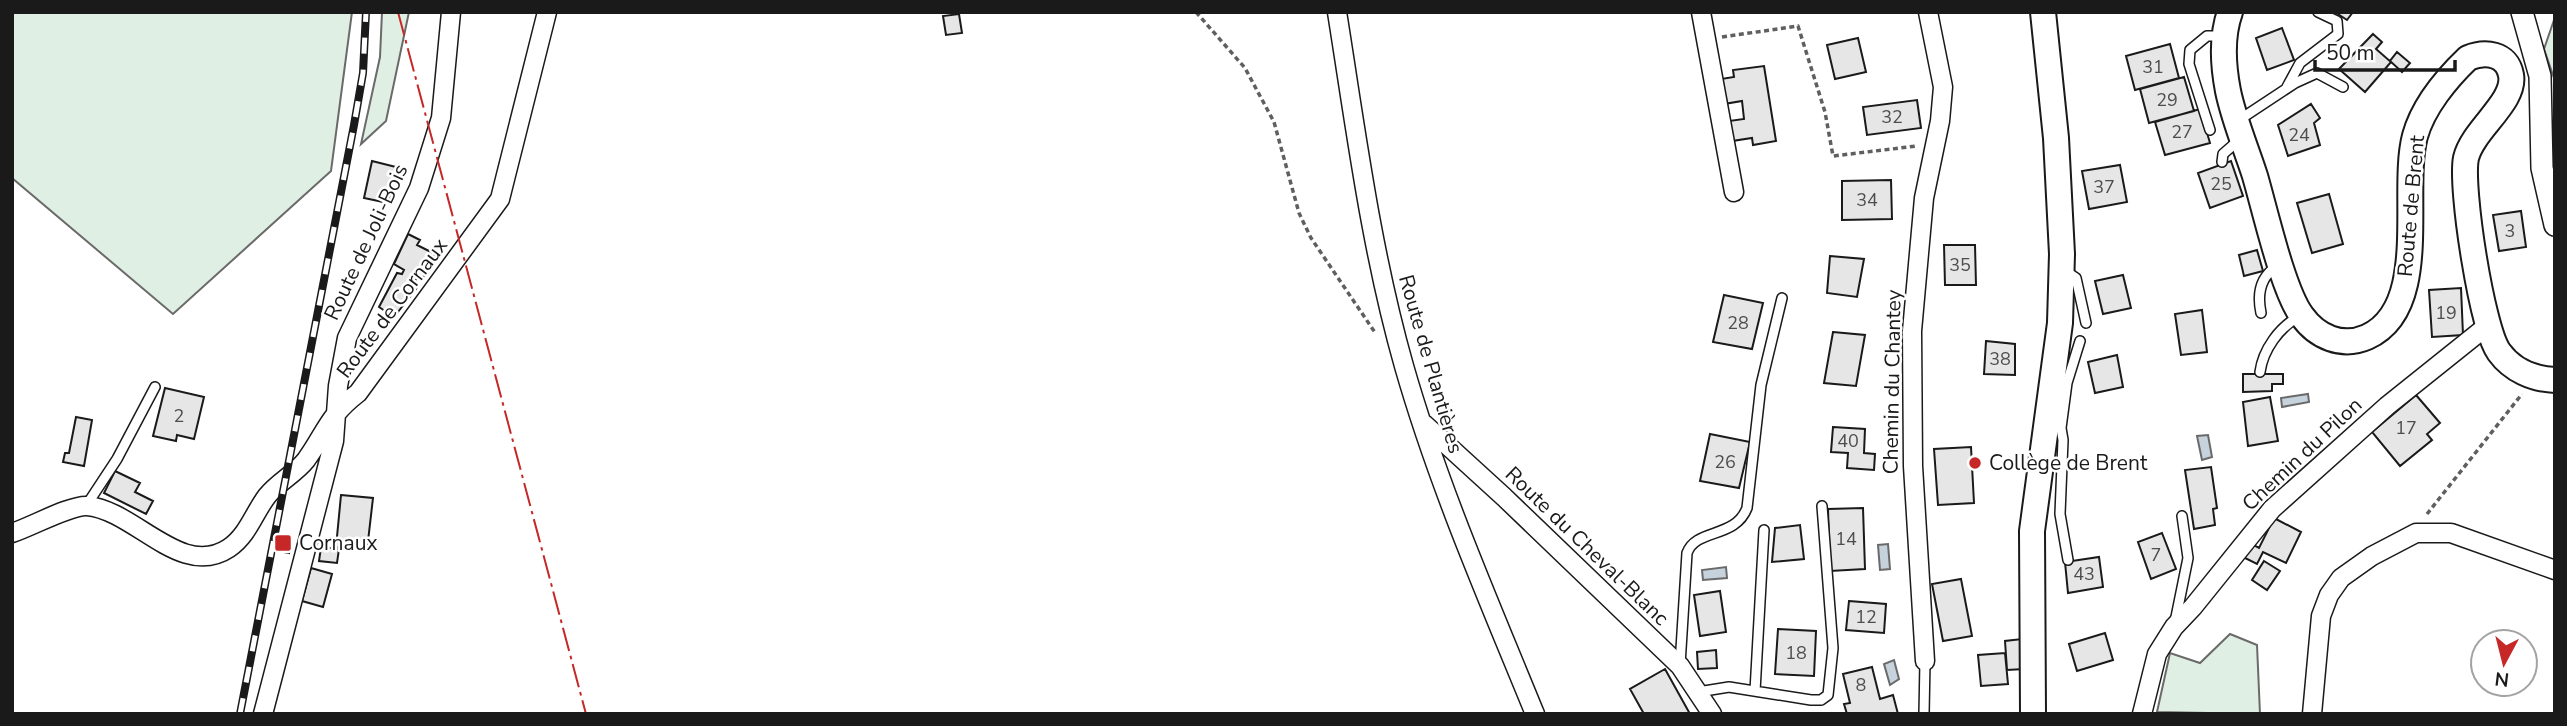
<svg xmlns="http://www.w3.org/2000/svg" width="2567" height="726" viewBox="0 0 2567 726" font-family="'Nunito Sans',sans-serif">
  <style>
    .green { fill: #e0efe3; stroke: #6a6a6a; stroke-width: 2 }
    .water { fill: #c6d2dc; stroke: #6a6a6a; stroke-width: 2 }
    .building { fill: #e6e6e6; stroke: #1a1a1a; stroke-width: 2 }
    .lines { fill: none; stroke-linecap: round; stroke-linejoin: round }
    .service-casing { stroke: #1a1a1a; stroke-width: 12 }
    .minor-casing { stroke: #1a1a1a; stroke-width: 21 }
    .tertiary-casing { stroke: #1a1a1a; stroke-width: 24 }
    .secondary-casing { stroke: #1a1a1a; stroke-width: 28 }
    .path { stroke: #5f5f5f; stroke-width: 3.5; stroke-dasharray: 5 3.5; stroke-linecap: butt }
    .service { stroke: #fff; stroke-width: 9 }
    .minor { stroke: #fff; stroke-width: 18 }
    .tertiary { stroke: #fff; stroke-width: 21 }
    .secondary { stroke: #fff; stroke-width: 24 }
    .rail-casing { stroke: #1a1a1a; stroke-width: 8 }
    .rail { stroke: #fff; stroke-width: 5; stroke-dasharray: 16; stroke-linecap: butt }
    .power { stroke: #c62828; stroke-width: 2; stroke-dasharray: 24 5 3.5 5; stroke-linecap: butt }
    .poi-dot { fill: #c62828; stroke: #fff; stroke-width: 2.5 }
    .labels { text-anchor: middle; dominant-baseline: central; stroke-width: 5; stroke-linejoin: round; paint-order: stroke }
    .number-label { font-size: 18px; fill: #4d4d4d }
    .street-label { font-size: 21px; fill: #1a1a1a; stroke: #fff }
    .poi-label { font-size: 21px; fill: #1a1a1a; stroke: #fff; text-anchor: start }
  </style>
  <rect width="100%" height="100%" fill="#fff"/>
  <path class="green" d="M 12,12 L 352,12 L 331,171 L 173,314 L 12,178 Z
    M 382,12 L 409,12 L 386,121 L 361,144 L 380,57 Z
    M 2555,17 L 2555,81 L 2544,49 Z
    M 2230,634 L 2257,645 L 2260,714 L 2157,712 L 2170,653 L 2200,663 Z"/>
  <path class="water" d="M 2308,394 L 2309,402 L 2282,407 L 2281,398 Z
    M 2208,435 L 2212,457 L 2202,460 L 2197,436 Z
    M 1888,544 L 1890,569 L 1880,570 L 1878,545 Z
    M 1726,567 L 1727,578 L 1703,580 L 1702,570 Z
    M 1894,660 L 1899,679 L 1890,685 L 1884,664 Z"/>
  <path class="building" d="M 2335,12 L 2353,12 L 2347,20 Z
    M 959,14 L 962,33 L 946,35 L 943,16 Z
    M 2282,28 L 2294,60 L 2267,70 L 2256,38 Z
    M 2373,34 L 2382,42 L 2376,49 L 2391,62 L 2365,92 L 2339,69 Z
    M 1858,38 L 1866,72 L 1835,79 L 1827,45 Z
    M 2170,44 L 2179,78 L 2135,90 L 2126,56 Z
    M 2397,52 L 2410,63 L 2402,72 L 2390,61 Z
    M 1764,66 L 1776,141 L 1753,145 L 1752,138 L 1732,141 L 1729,121 L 1744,119 L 1742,101 L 1724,104 L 1721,79 L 1734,77 L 1733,70 Z
    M 2184,77 L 2194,111 L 2149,123 L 2140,89 Z
    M 1917,100 L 1921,128 L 1867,135 L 1863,107 Z
    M 2311,104 L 2320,118 L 2314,123 L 2320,145 L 2288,156 L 2278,125 Z
    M 2200,109 L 2210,143 L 2165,155 L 2155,122 Z
    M 372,161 L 396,167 L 388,203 L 364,198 Z
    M 2231,161 L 2243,196 L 2210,208 L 2198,173 Z
    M 2120,165 L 2127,202 L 2089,209 L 2082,171 Z
    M 1891,180 L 1892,219 L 1842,220 L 1842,181 Z
    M 2329,194 L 2343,244 L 2312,253 L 2297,203 Z
    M 2521,211 L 2526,247 L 2499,251 L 2493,215 Z
    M 408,234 L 420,240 L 417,245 L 435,254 L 423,278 L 419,276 L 415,281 L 419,285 L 394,317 L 379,307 L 397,273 L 402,274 L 404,270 L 394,264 Z
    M 1944,245 L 1975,245 L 1976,285 L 1945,285 Z
    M 2257,250 L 2263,271 L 2244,276 L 2239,255 Z
    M 1830,256 L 1864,259 L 1857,297 L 1827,293 Z
    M 2123,275 L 2131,308 L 2103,314 L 2095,281 Z
    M 2461,288 L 2463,335 L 2432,337 L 2429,290 Z
    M 1724,295 L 1763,303 L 1752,349 L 1713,342 Z
    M 2202,310 L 2207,352 L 2181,355 L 2175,314 Z
    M 1833,332 L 1865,335 L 1856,386 L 1824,383 Z
    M 1986,341 L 2015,344 L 2015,375 L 1984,374 Z
    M 2117,355 L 2123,387 L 2095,393 L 2088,362 Z
    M 2243,374 L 2283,374 L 2283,384 L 2272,384 L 2272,391 L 2243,392 Z
    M 165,388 L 204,397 L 194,439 L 177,435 L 176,441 L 153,436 Z
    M 2416,395 L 2440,423 L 2427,434 L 2432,440 L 2400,466 L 2372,432 Z
    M 2270,397 L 2278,441 L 2248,446 L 2243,402 Z
    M 76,417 L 92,420 L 84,466 L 63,462 L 65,453 L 69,453 Z
    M 1833,427 L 1865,429 L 1864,453 L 1875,454 L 1874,470 L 1847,468 L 1848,453 L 1831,452 Z
    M 1710,434 L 1750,442 L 1739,488 L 1700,481 Z
    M 1971,447 L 1974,503 L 1938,505 L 1934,449 Z
    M 2211,467 L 2217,508 L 2213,509 L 2215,525 L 2194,529 L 2185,470 Z
    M 115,471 L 140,483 L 135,492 L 153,501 L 146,514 L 104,493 Z
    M 341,495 L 373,498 L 367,550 L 336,547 Z
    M 1863,508 L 1865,569 L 1830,571 L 1828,509 Z
    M 2274,518 L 2301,532 L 2286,563 L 2263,552 L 2257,564 L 2241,556 L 2248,542 L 2259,548 Z
    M 1800,525 L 1804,559 L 1772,562 L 1775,528 Z
    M 2162,533 L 2176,569 L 2151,579 L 2138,542 Z
    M 280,538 L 291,540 L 289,553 L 278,551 Z
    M 321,547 L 339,549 L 337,563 L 319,561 Z
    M 2099,557 L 2103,587 L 2068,593 L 2065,562 Z
    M 2264,561 L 2280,571 L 2267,590 L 2252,580 Z
    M 311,568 L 332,574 L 323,607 L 302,601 Z
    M 1961,579 L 1972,636 L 1943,641 L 1932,584 Z
    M 1720,591 L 1726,632 L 1700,636 L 1694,595 Z
    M 1849,601 L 1886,604 L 1884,633 L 1846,630 Z
    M 1778,629 L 1816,631 L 1814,676 L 1775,674 Z
    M 2105,633 L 2113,660 L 2077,671 L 2069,644 Z
    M 2022,639 L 2024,669 L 2007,670 L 2005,641 Z
    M 1716,650 L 1717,668 L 1698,669 L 1697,652 Z
    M 2005,653 L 2008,684 L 1981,686 L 1978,655 Z
    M 1872,667 L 1880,699 L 1893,695 L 1898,714 L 1847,714 L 1844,704 L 1850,703 L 1843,674 Z
    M 1665,669 L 1690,714 L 1644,714 L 1630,689 Z"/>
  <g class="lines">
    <defs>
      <path id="service" d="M 2287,87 L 2300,63 L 2338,34 L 2337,21 L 2318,12
        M 2239,120 L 2295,83 L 2317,73 L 2343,87
        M 2210,130 L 2189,64 L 2190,50 L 2207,36 L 2222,36
        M 2222,162 L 2223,154 L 2239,140
        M 2064,270 L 2076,278 L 2086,323
        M 2261,313 C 2257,294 2260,277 2277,266
        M 2260,372 C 2263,350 2279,327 2300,316
        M 2050,421 L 2061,428 L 2063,440 L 2060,514 L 2068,560
        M 2061,428 L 2067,383 L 2080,341
        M 86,506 L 117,459 L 155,387
        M 2175,622 L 2188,558 L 2182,516
        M 1680,665 L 1687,553 C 1696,528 1735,539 1747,508 L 1761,385 L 1782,298
        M 1755,691 L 1764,530
        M 1698,692 L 1729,687 L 1811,700 L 1821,700 L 1828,695 L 1833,648 L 1822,506
        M 1924,714 L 1925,661"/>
      <path id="minor" d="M 1337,12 C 1356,131 1371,250 1404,366 C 1438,485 1488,599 1535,714
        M 1701,12 L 1734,192
        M 1424,424 L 1504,497 L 1680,666 L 1712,714
        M 12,533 C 31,527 70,505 87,506 C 135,510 181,580 229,548 C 248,535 254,513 267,496 C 278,482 295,474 306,460 C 326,432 328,416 358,393 L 500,199 L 547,12
        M 1925,661 L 1913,466 L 1912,331 L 1924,198 L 1940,121 L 1943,87 L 1928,12
        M 263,714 L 334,441 L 338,386 L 347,338 L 419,188 L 441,118 L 451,12
        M 2142,714 L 2157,654 L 2174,627 L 2193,607 L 2272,509 L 2387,406 L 2487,326
        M 2312,714 L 2321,616 L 2329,595 L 2341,578 L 2372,556 L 2416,533 L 2451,533 L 2555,570"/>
      <path id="tertiary" d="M 2522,12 L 2540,76 L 2542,168 L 2555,225"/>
      <path id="secondary" d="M 2230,12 C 2221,37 2223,65 2228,91 C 2234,120 2246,148 2255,176 C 2265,210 2283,291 2302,316 C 2317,337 2342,348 2367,337 C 2432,308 2400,191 2415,136 C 2423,107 2447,78 2468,58 C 2485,51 2507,53 2511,75 C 2516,102 2473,129 2466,158 C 2460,187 2482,329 2499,352 C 2512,370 2533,379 2555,380
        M 2033,714 L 2032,531 L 2060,323 L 2062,254 L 2056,138 L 2043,12"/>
    </defs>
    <use href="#service" class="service-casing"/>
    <use href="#minor" class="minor-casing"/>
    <use href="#tertiary" class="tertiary-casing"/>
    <use href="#secondary" class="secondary-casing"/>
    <path class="path" d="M 1196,12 L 1245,68 L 1274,122 L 1299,213 L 1311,238 L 1376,334
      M 1722,37 L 1798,26 L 1825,112 L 1833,156 L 1917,146
      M 2427,514 L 2522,394"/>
    <use href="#service" class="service"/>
    <use href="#minor" class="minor"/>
    <use href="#tertiary" class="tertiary"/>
    <use href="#secondary" class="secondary"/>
    <defs>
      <path id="rail" d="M 240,714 L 354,125 L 363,73 L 366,12"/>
    </defs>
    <use href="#rail" class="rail-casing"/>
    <use href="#rail" class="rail"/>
    <path class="power" d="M 398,12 L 586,714"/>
  </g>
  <g class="poi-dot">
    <circle cx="1975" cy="463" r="7"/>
    <rect x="274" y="534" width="18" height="18" rx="3.5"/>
  </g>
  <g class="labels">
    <g class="number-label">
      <text x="2153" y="67">31</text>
      <text x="2167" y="100">29</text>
      <text x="1892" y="117">32</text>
      <text x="2182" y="132">27</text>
      <text x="2299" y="135">24</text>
      <text x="2221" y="184">25</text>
      <text x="2104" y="187">37</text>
      <text x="1867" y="200">34</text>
      <text x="2510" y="231">3</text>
      <text x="1960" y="265">35</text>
      <text x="2446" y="313">19</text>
      <text x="1738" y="323">28</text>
      <text x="2000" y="359">38</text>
      <text x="179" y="416">2</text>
      <text x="2406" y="428">17</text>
      <text x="1848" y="441">40</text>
      <text x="1725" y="462">26</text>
      <text x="1846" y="539">14</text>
      <text x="2156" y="555">7</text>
      <text x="2084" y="574">43</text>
      <text x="1866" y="617">12</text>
      <text x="1796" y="653">18</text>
      <text x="1861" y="685">8</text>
    </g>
    <g class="street-label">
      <text transform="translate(2411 206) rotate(-85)">Route de Brent</text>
      <text transform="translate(366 242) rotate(-65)">Route de Joli-Bois</text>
      <text transform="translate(392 308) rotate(-53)">Route de Cornaux</text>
      <text transform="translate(1431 364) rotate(74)">Route de Plantières</text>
      <text transform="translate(1892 382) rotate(-89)">Chemin du Chantey</text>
      <text transform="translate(2302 454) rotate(-43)">Chemin du Pilon</text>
      <text transform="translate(1587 546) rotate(44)">Route du Cheval-Blanc</text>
    </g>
    <g class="poi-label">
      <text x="1989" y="463">Collège de Brent</text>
      <text x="299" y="543">Cornaux</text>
    </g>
  </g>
  <rect width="2567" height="726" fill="none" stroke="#1a1a1a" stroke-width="28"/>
  <g transform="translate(2504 663) rotate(187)"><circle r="33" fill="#ffffff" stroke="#a3a3a3" stroke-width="2"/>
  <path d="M0-5L12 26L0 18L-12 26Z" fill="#c62828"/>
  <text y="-10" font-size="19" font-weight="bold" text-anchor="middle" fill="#1a1a1a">N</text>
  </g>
  <path d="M2315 60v10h140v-10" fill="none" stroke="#1a1a1a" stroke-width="3.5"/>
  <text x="2326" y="60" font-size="21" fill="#1a1a1a" stroke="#ffffff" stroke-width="5" paint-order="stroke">50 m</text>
</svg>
